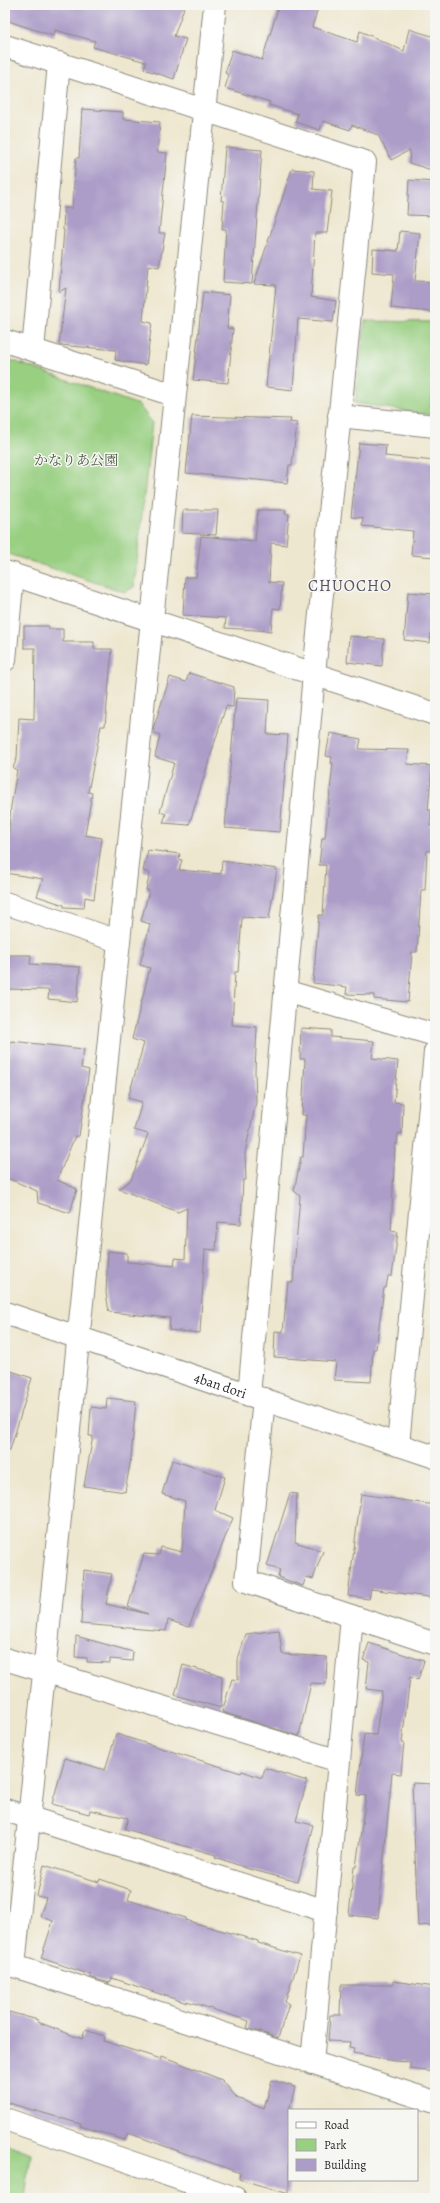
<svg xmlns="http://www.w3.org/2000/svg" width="440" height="2203" viewBox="0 0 440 2203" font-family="Alegreya,'Noto Serif JP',serif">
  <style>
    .green { fill: #98cf81; stroke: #627d56 }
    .building { fill: #ac9dc8 }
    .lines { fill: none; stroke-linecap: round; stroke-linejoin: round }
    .minor-casing { stroke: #8c897d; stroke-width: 24 }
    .tertiary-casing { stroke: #8c897d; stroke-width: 24 }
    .minor { stroke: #fff; stroke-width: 22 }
    .tertiary { stroke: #fff; stroke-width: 22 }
    .labels { text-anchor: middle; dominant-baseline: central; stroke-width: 3; stroke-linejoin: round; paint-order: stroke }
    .park-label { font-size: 14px; fill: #4c5c45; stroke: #f6f6f2 }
    .street-label { font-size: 14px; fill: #2b2b2b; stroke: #f6f6f2 }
    .quarter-label { font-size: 16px; letter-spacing: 1px; fill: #585362; stroke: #f6f6f2 }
  </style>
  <rect width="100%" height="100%" fill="#f6f6f2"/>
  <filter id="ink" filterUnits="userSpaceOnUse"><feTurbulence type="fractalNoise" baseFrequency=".025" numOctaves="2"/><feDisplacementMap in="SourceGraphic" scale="8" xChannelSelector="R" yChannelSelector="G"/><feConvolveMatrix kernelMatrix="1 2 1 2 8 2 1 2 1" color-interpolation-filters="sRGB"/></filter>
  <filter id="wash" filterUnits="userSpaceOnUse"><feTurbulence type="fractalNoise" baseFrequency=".012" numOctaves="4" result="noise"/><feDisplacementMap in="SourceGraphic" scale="16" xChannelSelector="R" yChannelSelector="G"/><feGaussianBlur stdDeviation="0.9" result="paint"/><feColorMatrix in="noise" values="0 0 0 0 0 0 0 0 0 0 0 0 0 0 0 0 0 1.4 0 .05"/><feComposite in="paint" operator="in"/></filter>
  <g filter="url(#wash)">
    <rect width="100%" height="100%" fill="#eee7cf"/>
    <path class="green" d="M 365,321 L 435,322 L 435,370 L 430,415 L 355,403 Z
      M 5,358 L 139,405 L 152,423 L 134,587 L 125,592 L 5,553 Z
      M 5,2143 L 31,2153 L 25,2198 L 5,2198 Z"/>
    <g id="blocks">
      <path class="building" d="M 5,5 L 185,5 L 174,36 L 186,39 L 174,79 L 144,69 L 146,62 L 93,47 L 95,41 L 55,30 L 54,36 L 5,20 Z
        M 279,5 L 319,5 L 312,27 L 357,42 L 360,31 L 404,51 L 409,29 L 435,37 L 435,171 L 409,163 L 410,150 L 391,160 L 378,135 L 352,125 L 350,130 L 323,121 L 320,130 L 295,122 L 298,114 L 269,105 L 270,102 L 225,88 L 229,75 L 225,73 L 232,50 L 262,60 Z
        M 82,109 L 123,112 L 123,119 L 160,122 L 157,152 L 167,153 L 159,233 L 165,233 L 159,267 L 148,265 L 143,321 L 152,323 L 146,365 L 115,360 L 116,350 L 59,345 L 66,288 L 59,292 L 64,230 L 63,230 L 64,208 L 72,208 L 76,158 L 79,158 Z
        M 225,147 L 262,150 L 252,284 L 223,282 L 226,229 L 222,229 L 224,201 L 221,201 Z
        M 292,169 L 314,171 L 313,189 L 332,191 L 327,233 L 315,233 L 311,297 L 336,301 L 333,322 L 298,319 L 293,390 L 266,387 L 276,285 L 254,284 Z
        M 409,180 L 435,182 L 435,216 L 407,215 Z
        M 400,231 L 420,233 L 415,281 L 435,282 L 432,312 L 391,308 L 394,274 L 372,272 L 373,249 L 398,251 Z
        M 203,292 L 230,295 L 227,328 L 233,329 L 228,383 L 193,380 Z
        M 192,416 L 291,419 L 290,422 L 297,423 L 292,465 L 289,465 L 287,483 L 186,473 Z
        M 359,443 L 386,445 L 385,456 L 435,461 L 435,557 L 411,555 L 413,531 L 362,526 L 363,518 L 351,517 Z
        M 183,510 L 218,510 L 216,535 L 182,533 Z
        M 258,510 L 286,510 L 285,514 L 289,514 L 286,545 L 271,543 L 269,582 L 282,583 L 280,609 L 273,608 L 271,631 L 225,628 L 226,618 L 183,615 L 185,577 L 196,577 L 201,536 L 255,541 Z
        M 408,592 L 435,594 L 430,643 L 404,640 Z
        M 24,626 L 49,626 L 49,629 L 63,629 L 63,642 L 94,642 L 94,649 L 112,649 L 105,726 L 101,726 L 88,792 L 92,793 L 85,835 L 102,838 L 94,899 L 85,897 L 84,908 L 64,907 L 64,905 L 37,896 L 43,879 L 5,873 L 11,806 L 17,770 L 13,768 L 17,758 L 19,718 L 34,719 L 35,648 L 24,648 Z
        M 349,636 L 384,639 L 382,666 L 347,662 Z
        M 189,673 L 234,687 L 233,707 L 226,706 L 189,825 L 163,823 L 166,814 L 160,812 L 174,763 L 155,757 L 160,735 L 153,732 L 154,726 L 170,677 L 186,682 Z
        M 236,698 L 269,700 L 267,734 L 288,735 L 280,832 L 225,828 Z
        M 330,733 L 361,739 L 359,749 L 409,750 L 407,764 L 432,766 L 428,810 L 431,810 L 430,826 L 435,826 L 434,851 L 427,851 L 425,890 L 421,890 L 417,952 L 412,952 L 408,1002 L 374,999 L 374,995 L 346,994 L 347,987 L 313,983 L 319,915 L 323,915 L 326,865 L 319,865 L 322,838 L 325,838 L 333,763 L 331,763 L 332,757 L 326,756 Z
        M 148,850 L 180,854 L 179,859 L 182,860 L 179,870 L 221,874 L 222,861 L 277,869 L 269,919 L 242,917 L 238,972 L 235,972 L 232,1025 L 257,1027 L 255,1071 L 256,1102 L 245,1153 L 246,1180 L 243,1180 L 241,1224 L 218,1222 L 216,1250 L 205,1249 L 200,1333 L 169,1330 L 170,1318 L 109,1312 L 106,1293 L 108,1251 L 127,1253 L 127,1262 L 174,1266 L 175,1258 L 185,1259 L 187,1208 L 178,1212 L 119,1189 L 131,1180 L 148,1134 L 134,1130 L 142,1102 L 128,1098 L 144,1043 L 132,1039 L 150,968 L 140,965 L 150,924 L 141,921 L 149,891 L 146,890 L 150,873 L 143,871 Z
        M 5,955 L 31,955 L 30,964 L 80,967 L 77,1002 L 48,999 L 49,990 L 5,989 Z
        M 301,1028 L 331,1030 L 331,1037 L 374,1041 L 372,1058 L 398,1061 L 394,1102 L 403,1103 L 402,1134 L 398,1133 L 397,1144 L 395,1144 L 391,1231 L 398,1232 L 392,1276 L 388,1276 L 386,1288 L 384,1288 L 376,1349 L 373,1349 L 371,1382 L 334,1380 L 336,1362 L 274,1357 L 275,1331 L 283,1332 L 288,1282 L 293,1282 L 300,1196 L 294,1191 L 301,1157 L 303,1157 L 306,1115 L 302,1115 L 305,1059 L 300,1059 Z
        M 11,1041 L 84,1049 L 81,1068 L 89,1070 L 79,1136 L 75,1136 L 57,1180 L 77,1189 L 70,1213 L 38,1203 L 37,1191 L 5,1177 L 5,1093 Z
        M 5,1369 L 32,1378 L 10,1450 L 5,1449 Z
        M 107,1398 L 136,1401 L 131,1458 L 125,1492 L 84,1486 L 93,1436 L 89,1436 L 91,1407 L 106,1409 Z
        M 172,1460 L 225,1477 L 215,1510 L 233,1518 L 189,1627 L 168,1620 L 166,1631 L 81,1624 L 84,1570 L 112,1574 L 106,1604 L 148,1614 L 128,1607 L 144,1554 L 159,1555 L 161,1547 L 182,1552 L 185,1501 L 162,1494 Z
        M 290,1493 L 297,1494 L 295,1542 L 323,1551 L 313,1579 L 306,1577 L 303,1586 L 278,1577 L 280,1570 L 267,1566 Z
        M 361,1494 L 435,1505 L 435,1598 L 371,1589 L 369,1599 L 348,1596 Z
        M 279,1630 L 282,1654 L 327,1657 L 326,1684 L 311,1683 L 299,1736 L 222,1712 L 232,1679 L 238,1680 L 238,1659 L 246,1634 Z
        M 76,1636 L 133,1652 L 132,1661 L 110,1659 L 110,1663 L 87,1662 L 87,1658 L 75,1657 Z
        M 369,1643 L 424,1661 L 418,1680 L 410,1677 L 402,1742 L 404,1742 L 401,1774 L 392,1773 L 378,1918 L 349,1915 L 354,1867 L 356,1867 L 366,1796 L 357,1795 L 364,1734 L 376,1735 L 382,1691 L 366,1689 L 369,1662 L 363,1660 Z
        M 183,1665 L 222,1676 L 221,1708 L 175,1695 Z
        M 116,1734 L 241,1773 L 242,1771 L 262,1778 L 265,1768 L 307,1781 L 296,1821 L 313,1825 L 298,1882 L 249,1869 L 215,1857 L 216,1855 L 125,1829 L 128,1818 L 90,1810 L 89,1814 L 52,1804 L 65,1758 L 105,1770 Z
        M 412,1783 L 435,1784 L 435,1925 L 418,1926 Z
        M 44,1865 L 99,1882 L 100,1879 L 131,1890 L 128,1900 L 186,1918 L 185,1920 L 258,1941 L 258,1943 L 300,1956 L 285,2002 L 289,2004 L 278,2038 L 247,2028 L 249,2021 L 187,2001 L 187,2003 L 112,1978 L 110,1983 L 95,1979 L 90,1977 L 91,1975 L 41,1958 L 53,1921 L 40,1916 L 46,1898 L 37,1896 Z
        M 393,1981 L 435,1987 L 435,2072 L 410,2069 L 410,2062 L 394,2061 L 353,2053 L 354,2049 L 349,2048 L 350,2042 L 328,2041 L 330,2015 L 340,2015 L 341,1985 L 393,1985 Z
        M 9,2012 L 38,2020 L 38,2022 L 82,2039 L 85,2030 L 104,2036 L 103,2041 L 161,2059 L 162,2056 L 222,2080 L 237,2098 L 264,2109 L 272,2080 L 295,2087 L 289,2110 L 289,2194 L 239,2179 L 240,2173 L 128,2133 L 125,2140 L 80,2126 L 81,2124 L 5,2102 L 5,2025 Z"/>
    </g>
  </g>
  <g filter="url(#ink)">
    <use href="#blocks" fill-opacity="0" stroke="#8c897d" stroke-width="1"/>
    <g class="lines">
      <defs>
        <path id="minor" d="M 5,46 L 365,162 L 314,674 L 249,1395
          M 5,341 L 174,395
          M 33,350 L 59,63
          M 339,416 L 435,426
          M 5,572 L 435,714
          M 5,660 L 13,574
          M 5,903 L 118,941
          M 285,991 L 435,1035
          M 264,1399 L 246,1581 L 435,1644
          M 398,1445 L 435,1052
          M 5,1659 L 339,1761
          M 5,1810 L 326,1911
          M 5,1963 L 435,2102
          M 14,1966 L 215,5
          M 312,2063 L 352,1616
          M 5,2119 L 235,2198"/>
        <g id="tertiary">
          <path id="s1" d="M 5,1313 L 435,1457"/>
        </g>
      </defs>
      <use href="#minor" class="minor-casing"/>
      <use href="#tertiary" class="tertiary-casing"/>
      <use href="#minor" class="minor"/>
      <use href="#tertiary" class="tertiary"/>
    </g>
  </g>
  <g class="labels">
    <g class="park-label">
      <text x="76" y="460">かなりあ公園</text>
    </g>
    <g class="street-label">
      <text stroke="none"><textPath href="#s1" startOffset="227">4ban dori</textPath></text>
    </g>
    <g class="quarter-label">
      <text x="350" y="586">CHUOCHO</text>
    </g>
  </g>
  <rect width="440" height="2203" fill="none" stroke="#f6f6f2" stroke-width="20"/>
  <rect x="288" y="2109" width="130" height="72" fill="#f6f6f2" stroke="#a5a5a2"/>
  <rect x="296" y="2122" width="20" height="6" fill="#ffffff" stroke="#a5a5a2"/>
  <text x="324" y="2129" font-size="12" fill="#2b2b2b">Road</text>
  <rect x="296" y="2139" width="20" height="12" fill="#98cf81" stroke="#a5a5a2"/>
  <text x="324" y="2149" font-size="12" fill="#2b2b2b">Park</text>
  <rect x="296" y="2159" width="20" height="12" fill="#ac9dc8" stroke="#a5a5a2"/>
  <text x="324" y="2169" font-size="12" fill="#2b2b2b">Building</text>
</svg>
